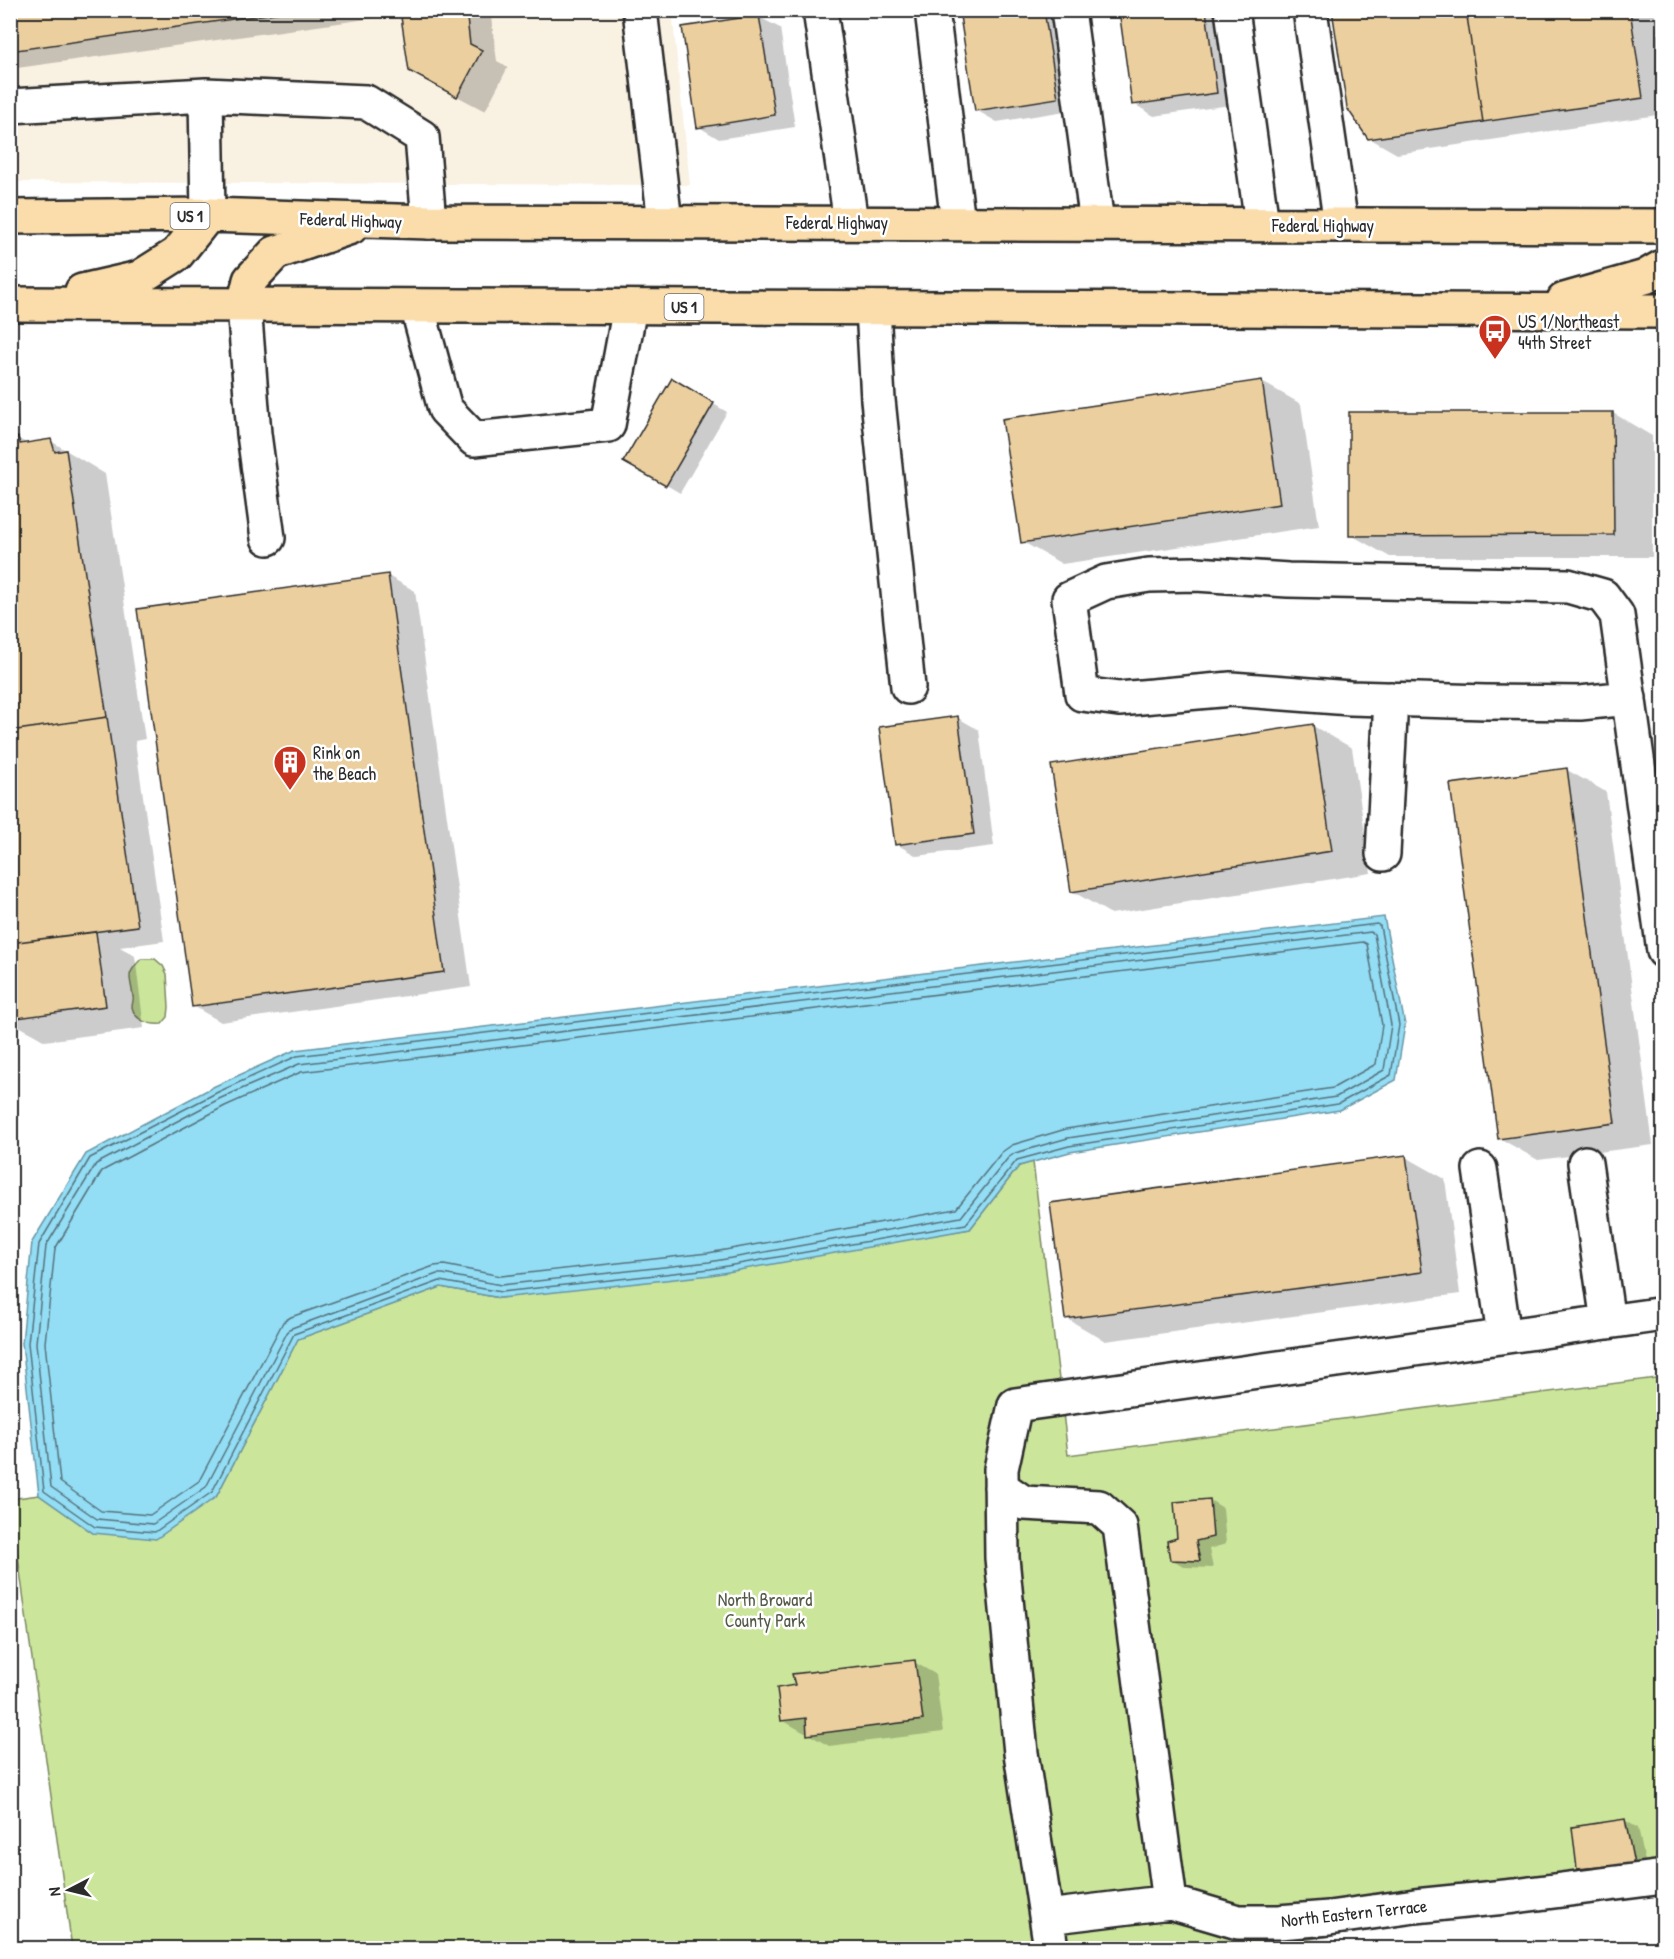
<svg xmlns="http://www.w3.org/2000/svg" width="1674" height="1959" viewBox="0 0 1674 1959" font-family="'Patrick Hand',sans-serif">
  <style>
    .built { fill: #f9f1e2 }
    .green { fill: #cbe59b; stroke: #7b8863; stroke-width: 1.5 }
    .water { fill: #93ddf5; stroke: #6996a4; stroke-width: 1.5 }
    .shadow { fill: #0003 }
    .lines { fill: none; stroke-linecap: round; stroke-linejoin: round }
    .shore { stroke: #55727c; stroke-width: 1.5 }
    .building { fill: #ebcf9f; stroke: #2b2b2b; stroke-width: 1.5 }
    .minor-casing { stroke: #2b2b2b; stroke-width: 38 }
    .major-casing { stroke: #2b2b2b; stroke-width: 38 }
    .minor { stroke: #fff; stroke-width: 33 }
    .major { stroke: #faddab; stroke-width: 33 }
    .labels { text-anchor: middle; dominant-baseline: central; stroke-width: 5; stroke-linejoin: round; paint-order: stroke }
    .shield { fill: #fff; stroke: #6b6b6b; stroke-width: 1.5 }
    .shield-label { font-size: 16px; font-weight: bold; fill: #2b2b2b }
    .street-label { font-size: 18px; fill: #2b2b2b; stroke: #fff }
    .poi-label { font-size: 18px; fill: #2b2b2b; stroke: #fff; text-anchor: start }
    .park-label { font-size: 18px; fill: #535a47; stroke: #fff }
  </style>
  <rect width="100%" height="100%" fill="#fff"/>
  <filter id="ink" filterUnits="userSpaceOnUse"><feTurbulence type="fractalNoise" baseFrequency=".0167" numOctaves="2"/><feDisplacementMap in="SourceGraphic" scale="12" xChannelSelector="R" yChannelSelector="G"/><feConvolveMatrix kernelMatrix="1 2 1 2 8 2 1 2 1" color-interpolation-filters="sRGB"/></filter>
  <g filter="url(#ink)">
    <path class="built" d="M 11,11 L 672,11 L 690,185 L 11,182 Z"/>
    <path class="green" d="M 141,959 L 155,959 L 163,966 L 167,974 L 169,1007 L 168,1017 L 162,1024 C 149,1025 135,1021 132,1007 C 132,1003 134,1000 133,997 C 131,976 124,977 141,959 Z
      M 1033,1162 L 1068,1455 L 1663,1377 L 1663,1888 L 1248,1948 L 72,1948 L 10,1499 L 39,1495 L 93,1533 L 216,1497 L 298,1339 L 441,1287 L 500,1298 L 970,1229 L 1019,1166 Z"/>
    <path class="water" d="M 1384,917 L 1405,1025 L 1396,1080 L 1340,1110 L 1070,1152 L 1019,1166 L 970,1229 L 711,1275 L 500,1298 L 441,1287 L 298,1339 L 216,1497 L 156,1539 L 93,1533 L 39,1495 L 22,1343 L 32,1242 L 86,1154 L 215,1086 L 295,1050 Z"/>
    <path class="shadow" d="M 10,10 L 490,10 L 497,61 L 508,67 L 485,111 L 438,86 L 403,14 L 10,69 Z
      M 1004,10 L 1053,10 L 1078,109 L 997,122 L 976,110 Z
      M 1121,10 L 1225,10 L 1237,104 L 1154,116 L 1134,104 Z
      M 1338,10 L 1654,10 L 1664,71 L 1664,114 L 1397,154 L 1369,138 Z
      M 759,17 L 780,28 L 795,127 L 719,139 L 699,127 Z
      M 673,380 L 727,412 L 680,493 L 625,461 Z
      M 1262,382 L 1301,404 L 1319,526 L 1062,564 L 1023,542 Z
      M 1613,413 L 1652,436 L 1652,557 L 1390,557 L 1351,535 Z
      M 17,438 L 28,444 L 51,441 L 105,474 L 145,739 L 135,741 L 164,941 L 120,947 L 135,956 L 144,1028 L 45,1041 L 19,1026 L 10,1027 L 10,439 Z
      M 388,576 L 415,591 L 471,987 L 221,1022 L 193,1006 Z
      M 958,718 L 979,730 L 994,846 L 917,856 L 896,844 Z
      M 1313,726 L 1352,748 L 1371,873 L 1111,914 L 1072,891 Z
      M 1567,770 L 1606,792 L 1653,1145 L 1538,1160 L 1499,1138 Z
      M 1406,1157 L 1445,1179 L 1460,1294 L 1105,1341 L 1066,1318 Z
      M 1210,1500 L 1223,1508 L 1226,1544 L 1209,1549 L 1213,1568 L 1185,1567 L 1171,1559 L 1179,1540 Z
      M 914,1662 L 935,1674 L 943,1732 L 829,1746 L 808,1734 L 808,1732 L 803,1732 L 782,1720 Z
      M 1624,1820 L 1638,1828 L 1647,1871 L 1592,1876 L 1579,1868 Z"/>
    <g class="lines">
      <path class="shore" d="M 1377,924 L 1380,926 L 1399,1025 L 1391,1075 L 1338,1104 L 1069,1146 L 1017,1160 L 966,1224 L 710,1269 L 501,1292 L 440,1281 L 294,1334 L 212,1492 L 155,1532 L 95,1527 L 44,1491 L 28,1343 L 39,1244 L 90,1158 L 218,1092 L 297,1056 Z
        M 1371,932 L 1374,934 L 1391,1025 L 1384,1070 L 1336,1097 L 1068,1138 L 1015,1153 L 1008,1158 L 961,1217 L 709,1262 L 501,1285 L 443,1274 L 437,1274 L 289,1329 L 206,1487 L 153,1524 L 97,1519 L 51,1487 L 36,1343 L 46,1246 L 96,1164 L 221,1098 L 299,1064 Z
        M 1363,942 L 1367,944 L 1382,1025 L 1376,1064 L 1333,1088 L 1066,1129 L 1012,1145 L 1002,1152 L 956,1209 L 708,1253 L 501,1276 L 444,1265 L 434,1266 L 291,1317 L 283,1322 L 199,1481 L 150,1515 L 101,1511 L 60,1482 L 45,1343 L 55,1249 L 102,1171 L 225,1106 L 301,1072 Z"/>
    </g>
    <path class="building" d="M 10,10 L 296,10 L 10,51 Z
      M 400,10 L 466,10 L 470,44 L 482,50 L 457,97 L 409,71 Z
      M 994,10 L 1044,10 L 1058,98 L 975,111 L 960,16 Z
      M 1119,10 L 1206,10 L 1217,93 L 1132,105 Z
      M 1332,10 L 1466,10 L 1483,122 L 1368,139 L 1347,108 Z
      M 1466,10 L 1630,10 L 1643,98 L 1483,122 Z
      M 759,15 L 775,115 L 697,128 L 682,27 Z
      M 672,378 L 714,403 L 666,486 L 623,462 Z
      M 1262,380 L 1280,504 L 1021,543 L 1002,419 Z
      M 1349,412 L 1613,412 L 1614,535 L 1349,536 Z
      M 18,437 L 20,444 L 51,439 L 55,452 L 66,450 L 107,717 L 10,731 L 10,553 L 14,552 L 10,545 L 10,438 Z
      M 388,574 L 444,972 L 192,1007 L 137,609 Z
      M 958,716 L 974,834 L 895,845 L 879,727 Z
      M 107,717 L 138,926 L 10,943 L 10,731 Z
      M 1313,724 L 1332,851 L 1071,892 L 1051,765 Z
      M 1567,768 L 1615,1123 L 1498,1139 L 1450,784 Z
      M 96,932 L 106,1006 L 10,1019 L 10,943 Z
      M 1406,1155 L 1422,1272 L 1065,1319 L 1050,1203 Z
      M 1210,1499 L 1213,1537 L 1196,1541 L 1200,1561 L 1170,1560 L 1167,1541 L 1177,1538 L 1174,1502 Z
      M 915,1660 L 923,1720 L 807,1735 L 806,1718 L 781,1721 L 777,1688 L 795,1685 L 792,1674 Z
      M 1625,1819 L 1634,1864 L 1577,1869 L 1572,1827 Z"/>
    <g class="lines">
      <defs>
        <path id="minor" d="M 640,10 L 665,222
          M 820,10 L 851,222
          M 932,10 L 958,223
          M 1068,10 L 1097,223
          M 1232,10 L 1262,224
          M 1310,10 L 1341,225
          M 206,95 L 208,215
          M 10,106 L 206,95 L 366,102 L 422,137 L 429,222
          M 244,305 L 254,434 L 268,538
          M 417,306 L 445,409 L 474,439 L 608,425 L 630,307
          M 873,308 L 878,400 L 908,687
          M 1629,698 L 1580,703 L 1486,702 L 1350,698 L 1231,689 L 1119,699 L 1082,694 L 1069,599 L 1106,582 L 1149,575 L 1196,574 L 1288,580 L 1568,586 L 1603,596 L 1617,615 L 1664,951
          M 1383,854 L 1391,699
          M 1585,1163 L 1608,1322
          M 1480,1169 L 1504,1336
          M 1001,1487 L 1024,1503 L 1099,1507 L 1120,1526 L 1170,1902
          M 1047,1917 L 1170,1902 L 1238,1922 L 1279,1922 L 1329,1918 L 1415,1906 L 1515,1896 L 1664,1877
          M 1051,1948 L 1021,1753 L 1002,1558 L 1001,1469 L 1015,1405 L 1664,1314"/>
        <path id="major" d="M 10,217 L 208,215 L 429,222 L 1664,226
          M 82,291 L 139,278 L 177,254 L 208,215
          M 1564,300 L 1645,277 L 1664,266
          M 10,304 L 1664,311
          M 244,305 L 250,280 L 275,253 L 351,227"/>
      </defs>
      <use href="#minor" class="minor-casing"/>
      <use href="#major" class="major-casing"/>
      <use href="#minor" class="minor"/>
      <use href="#major" class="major"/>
    </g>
  </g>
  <defs>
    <symbol id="bus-pin" viewBox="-11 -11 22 30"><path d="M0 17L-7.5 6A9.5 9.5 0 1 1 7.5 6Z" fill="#c8321e" stroke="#fff"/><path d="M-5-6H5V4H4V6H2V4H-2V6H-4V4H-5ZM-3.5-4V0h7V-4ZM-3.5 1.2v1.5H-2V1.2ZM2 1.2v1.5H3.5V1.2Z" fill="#fff"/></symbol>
    <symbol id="building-pin" viewBox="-11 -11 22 30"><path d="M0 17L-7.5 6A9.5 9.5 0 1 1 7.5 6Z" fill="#c8321e" stroke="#fff"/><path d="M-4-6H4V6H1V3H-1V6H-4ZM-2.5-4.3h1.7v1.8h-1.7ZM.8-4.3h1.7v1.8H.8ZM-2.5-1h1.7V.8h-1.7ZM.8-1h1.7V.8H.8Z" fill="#fff"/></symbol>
  </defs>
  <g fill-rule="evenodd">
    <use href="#bus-pin" x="1476" y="312" width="38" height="52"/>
    <use href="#building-pin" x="271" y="743" width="38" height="52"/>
  </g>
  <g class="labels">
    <g class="shield">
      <rect x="170.5" y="203" width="39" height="26" rx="4.5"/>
      <rect x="664.5" y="294" width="39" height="26" rx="4.5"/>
    </g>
    <g class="shield-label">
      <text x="190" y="216">US 1</text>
      <text x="684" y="307">US 1</text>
    </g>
    <g class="street-label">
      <text transform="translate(351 220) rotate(2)">Federal Highway</text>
      <text x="837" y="222">Federal Highway</text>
      <text x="1323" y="225">Federal Highway</text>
      <text transform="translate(1354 1913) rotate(-6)">North Eastern Terrace</text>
    </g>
    <g class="poi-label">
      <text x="1518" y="321">US 1/Northeast<tspan x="1518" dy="21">44th Street</tspan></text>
      <text x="313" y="752">Rink on<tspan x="313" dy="21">the Beach</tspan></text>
    </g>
    <g class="park-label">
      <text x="765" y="1599">North Broward<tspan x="765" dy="21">County Park</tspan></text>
    </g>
  </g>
  <rect width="1674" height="1959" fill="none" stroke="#fff" stroke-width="36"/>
  <rect x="18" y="18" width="1638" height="1923" fill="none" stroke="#2b2b2b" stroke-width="2" filter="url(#ink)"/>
  <g transform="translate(69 1890) rotate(263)" stroke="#ffffff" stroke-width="4.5" paint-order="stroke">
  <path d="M0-4.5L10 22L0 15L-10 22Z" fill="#2b2b2b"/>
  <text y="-9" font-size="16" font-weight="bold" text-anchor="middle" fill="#2b2b2b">N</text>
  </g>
</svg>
